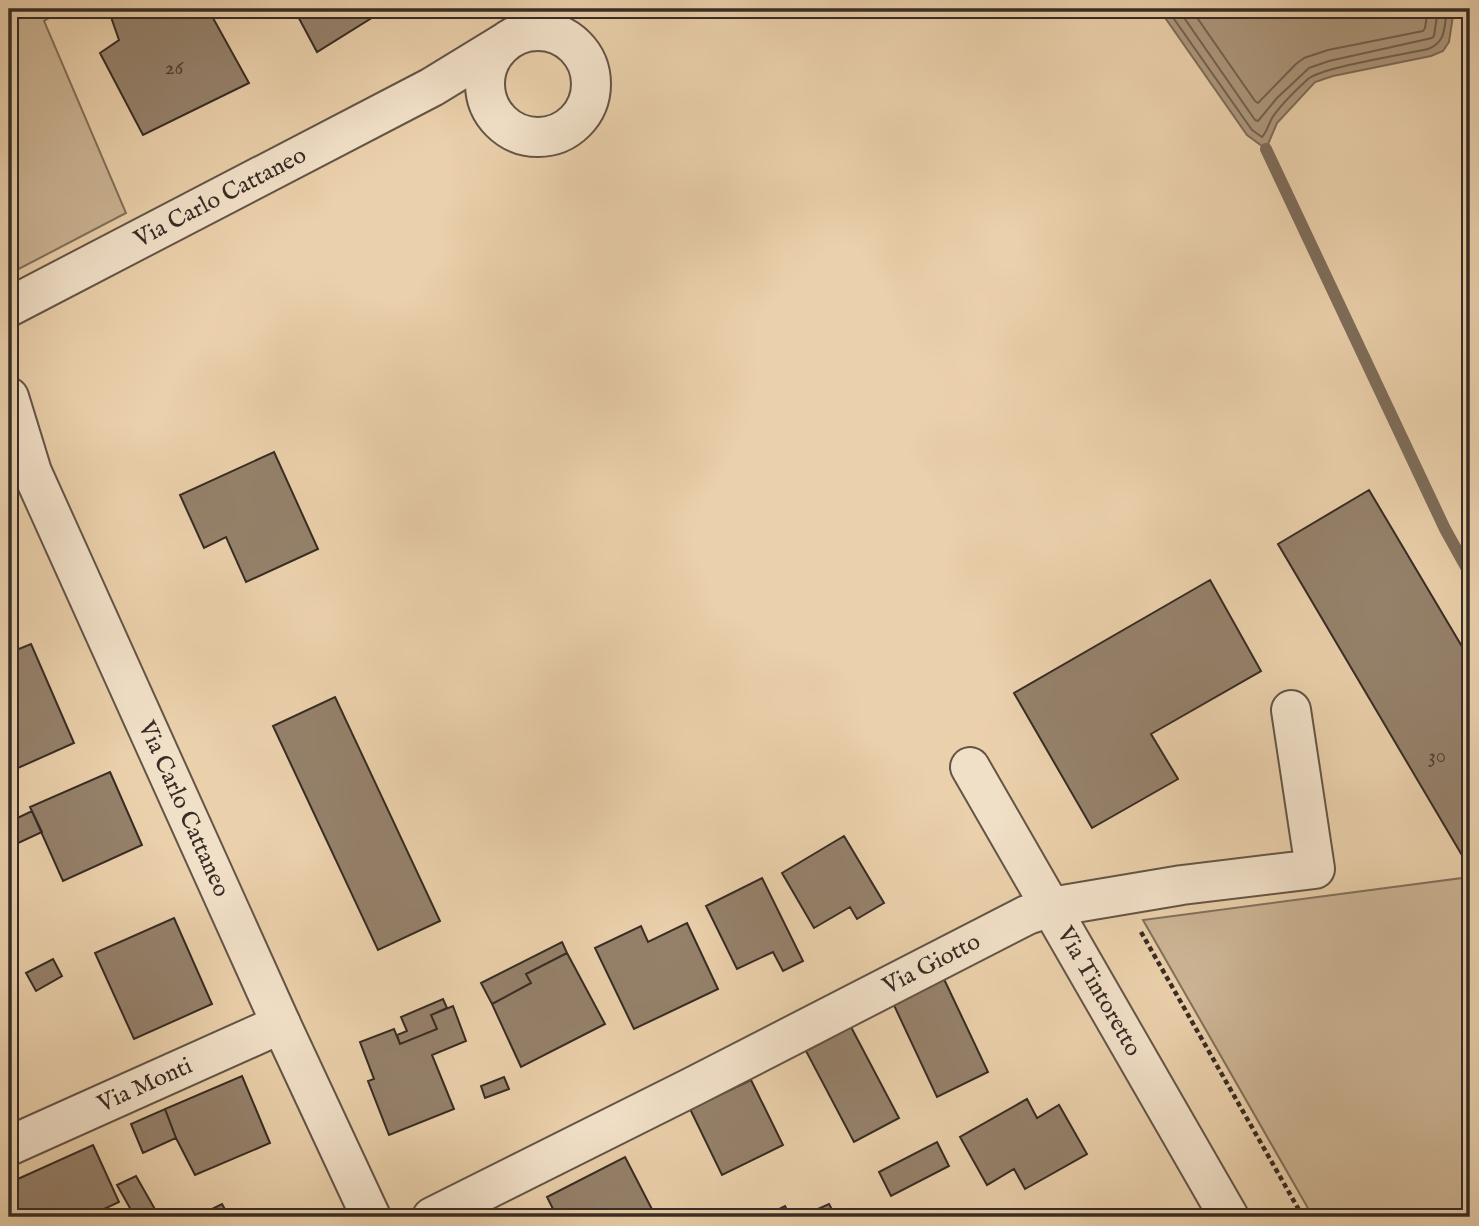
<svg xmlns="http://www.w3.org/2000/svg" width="1479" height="1226" viewBox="0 0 1479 1226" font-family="'IM FELL English',serif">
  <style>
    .green { fill: #ccb494; stroke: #82705c; stroke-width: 2 }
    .water { fill: #ad987d; stroke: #7e6d5a; stroke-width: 2 }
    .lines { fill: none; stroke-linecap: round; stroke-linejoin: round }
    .shore { stroke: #726251; stroke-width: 2 }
    .stream { stroke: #7e6d5a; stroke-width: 12 }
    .building { fill: #95816b; stroke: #382c25; stroke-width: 2 }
    .minor-casing { stroke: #645546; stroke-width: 42 }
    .path { stroke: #382c25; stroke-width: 4.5; stroke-dasharray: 5 3.5; stroke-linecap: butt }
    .minor { stroke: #f1e0c8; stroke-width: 38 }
    .labels { text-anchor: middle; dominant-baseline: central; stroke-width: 7; stroke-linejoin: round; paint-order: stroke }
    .number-label { font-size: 21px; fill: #4f4136 }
    .street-label { font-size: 24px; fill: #382c25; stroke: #f1e0c8 }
  </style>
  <rect width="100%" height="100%" fill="#ead0ab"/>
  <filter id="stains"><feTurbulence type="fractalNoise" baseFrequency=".00286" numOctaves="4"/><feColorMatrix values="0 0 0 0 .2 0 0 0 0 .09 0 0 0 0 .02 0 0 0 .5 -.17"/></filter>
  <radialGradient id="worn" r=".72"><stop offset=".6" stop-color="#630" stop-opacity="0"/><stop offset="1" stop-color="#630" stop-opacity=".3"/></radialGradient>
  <path class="green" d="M 11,9 L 64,9 L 44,21 L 126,213 L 13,272 L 9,247 L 9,26 Z
    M 1470,877 L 1470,1217 L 1313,1217 L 1143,920 Z"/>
  <path class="water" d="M 1159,9 L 1454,9 L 1449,42 L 1443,51 L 1431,56 L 1333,76 L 1315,82 L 1277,123 L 1266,149 L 1247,135 Z"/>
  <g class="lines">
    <path class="shore" d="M 1167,9 L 1252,130 L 1262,137 C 1267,132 1268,125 1272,118 C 1281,104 1296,90 1308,79 C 1322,67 1406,54 1428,49 C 1447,42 1444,26 1447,9
      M 1178,9 L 1255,120 L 1258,121 L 1277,98 L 1309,68 L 1329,61 L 1432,38 L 1434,36 L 1438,9
      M 1191,9 L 1255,101 L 1258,103 L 1296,64 L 1304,58 L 1328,50 L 1423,31 L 1425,28 L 1428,9"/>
    <path class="stream" d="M 1266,149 L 1445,529 L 1470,574"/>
  </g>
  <path class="building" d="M 129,9 L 208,9 L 249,83 L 143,135 L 100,53 L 119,40 L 111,17 Z
    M 294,9 L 386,9 L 317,52 Z
    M 274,452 L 318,549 L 246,582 L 226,537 L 204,548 L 180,495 Z
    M 1369,490 L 1470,660 L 1470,853 L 1463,857 L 1278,544 Z
    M 1210,580 L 1261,671 L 1151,734 L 1178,779 L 1092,828 L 1014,693 Z
    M 9,582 L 15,596 L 9,599 Z
    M 31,644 L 74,743 L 9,772 L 9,653 Z
    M 335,697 L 440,921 L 378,950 L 273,726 Z
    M 110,772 L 142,845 L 63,881 L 30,807 Z
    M 32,811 L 42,832 L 14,845 L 9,834 L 9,822 Z
    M 844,836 L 884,903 L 857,919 L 850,907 L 814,928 L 782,873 Z
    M 762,878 L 803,961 L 783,971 L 773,952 L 737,969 L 706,906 Z
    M 174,918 L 212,1004 L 134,1039 L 95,953 Z
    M 687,923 L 718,989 L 634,1029 L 595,948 L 641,926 L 648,942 Z
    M 562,942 L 567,953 L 526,974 L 531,983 L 492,1004 L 481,983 Z
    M 567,953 L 605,1024 L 521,1067 L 492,1004 L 531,983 L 526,974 Z
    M 53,959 L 62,976 L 36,991 L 26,973 Z
    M 943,977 L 988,1072 L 937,1097 L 892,1001 Z
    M 443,999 L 447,1008 L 431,1015 L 437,1029 L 400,1044 L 397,1035 L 407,1031 L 401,1017 Z
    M 453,1006 L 466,1041 L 432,1055 L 454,1109 L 389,1135 L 368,1081 L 374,1079 L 360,1042 L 394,1029 L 400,1044 L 437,1029 L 431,1015 Z
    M 851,1027 L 899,1118 L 854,1142 L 806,1051 Z
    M 242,1076 L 270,1143 L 195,1175 L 176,1138 L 165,1109 Z
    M 504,1077 L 509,1089 L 485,1098 L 481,1086 Z
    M 751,1080 L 783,1145 L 722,1175 L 690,1109 Z
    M 1027,1099 L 1037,1118 L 1059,1105 L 1087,1154 L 1025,1189 L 1014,1169 L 987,1185 L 960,1137 Z
    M 165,1109 L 176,1138 L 143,1153 L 131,1124 Z
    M 937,1142 L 949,1166 L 891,1196 L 879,1172 Z
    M 93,1145 L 119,1202 L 87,1217 L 14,1217 L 9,1205 L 9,1183 Z
    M 625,1157 L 656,1217 L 557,1217 L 547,1197 Z
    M 136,1176 L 156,1211 L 145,1217 L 135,1217 L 117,1185 Z
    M 222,1204 L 229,1217 L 196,1217 Z
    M 829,1204 L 836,1217 L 800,1217 Z
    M 785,1206 L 790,1217 L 763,1217 Z"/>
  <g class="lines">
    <defs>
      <g id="minor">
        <circle cx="538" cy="84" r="53"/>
        <path id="s1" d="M 9,307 L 432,87 L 504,43"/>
        <path id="s2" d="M 9,397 L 32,472 L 281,1024 L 371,1217"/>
        <path id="s3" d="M 970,767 L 1229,1217"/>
        <path id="s4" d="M 9,1146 L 281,1024"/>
        <path id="s5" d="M 432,1217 L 692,1087 L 1027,915 L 1051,907 L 1182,885 L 1315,869 L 1291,710"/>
      </g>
    </defs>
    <use href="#minor" class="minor-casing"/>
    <path class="path" d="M 1141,932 L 1303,1217"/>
    <use href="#minor" class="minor"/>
  </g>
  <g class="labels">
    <g class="number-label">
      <text x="174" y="68">26</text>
      <text x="1437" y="756">30</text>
    </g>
    <g class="street-label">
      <text stroke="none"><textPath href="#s1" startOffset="238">Via Carlo Cattaneo</textPath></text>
      <text stroke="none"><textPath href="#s2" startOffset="448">Via Carlo Cattaneo</textPath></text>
      <text stroke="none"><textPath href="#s5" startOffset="560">Via Giotto</textPath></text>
      <text stroke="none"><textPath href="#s3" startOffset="259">Via Tintoretto</textPath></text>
      <text stroke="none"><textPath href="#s4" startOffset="149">Via Monti</textPath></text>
    </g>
  </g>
  <rect width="1479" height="1226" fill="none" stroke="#ead0ab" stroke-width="35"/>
  <rect x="10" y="10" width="1458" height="1205" fill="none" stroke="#382c25" stroke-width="3.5"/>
  <rect x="18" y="18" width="1444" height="1191" fill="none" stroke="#382c25" stroke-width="2"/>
  <rect width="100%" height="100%" filter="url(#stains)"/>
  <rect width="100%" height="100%" fill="url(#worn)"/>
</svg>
